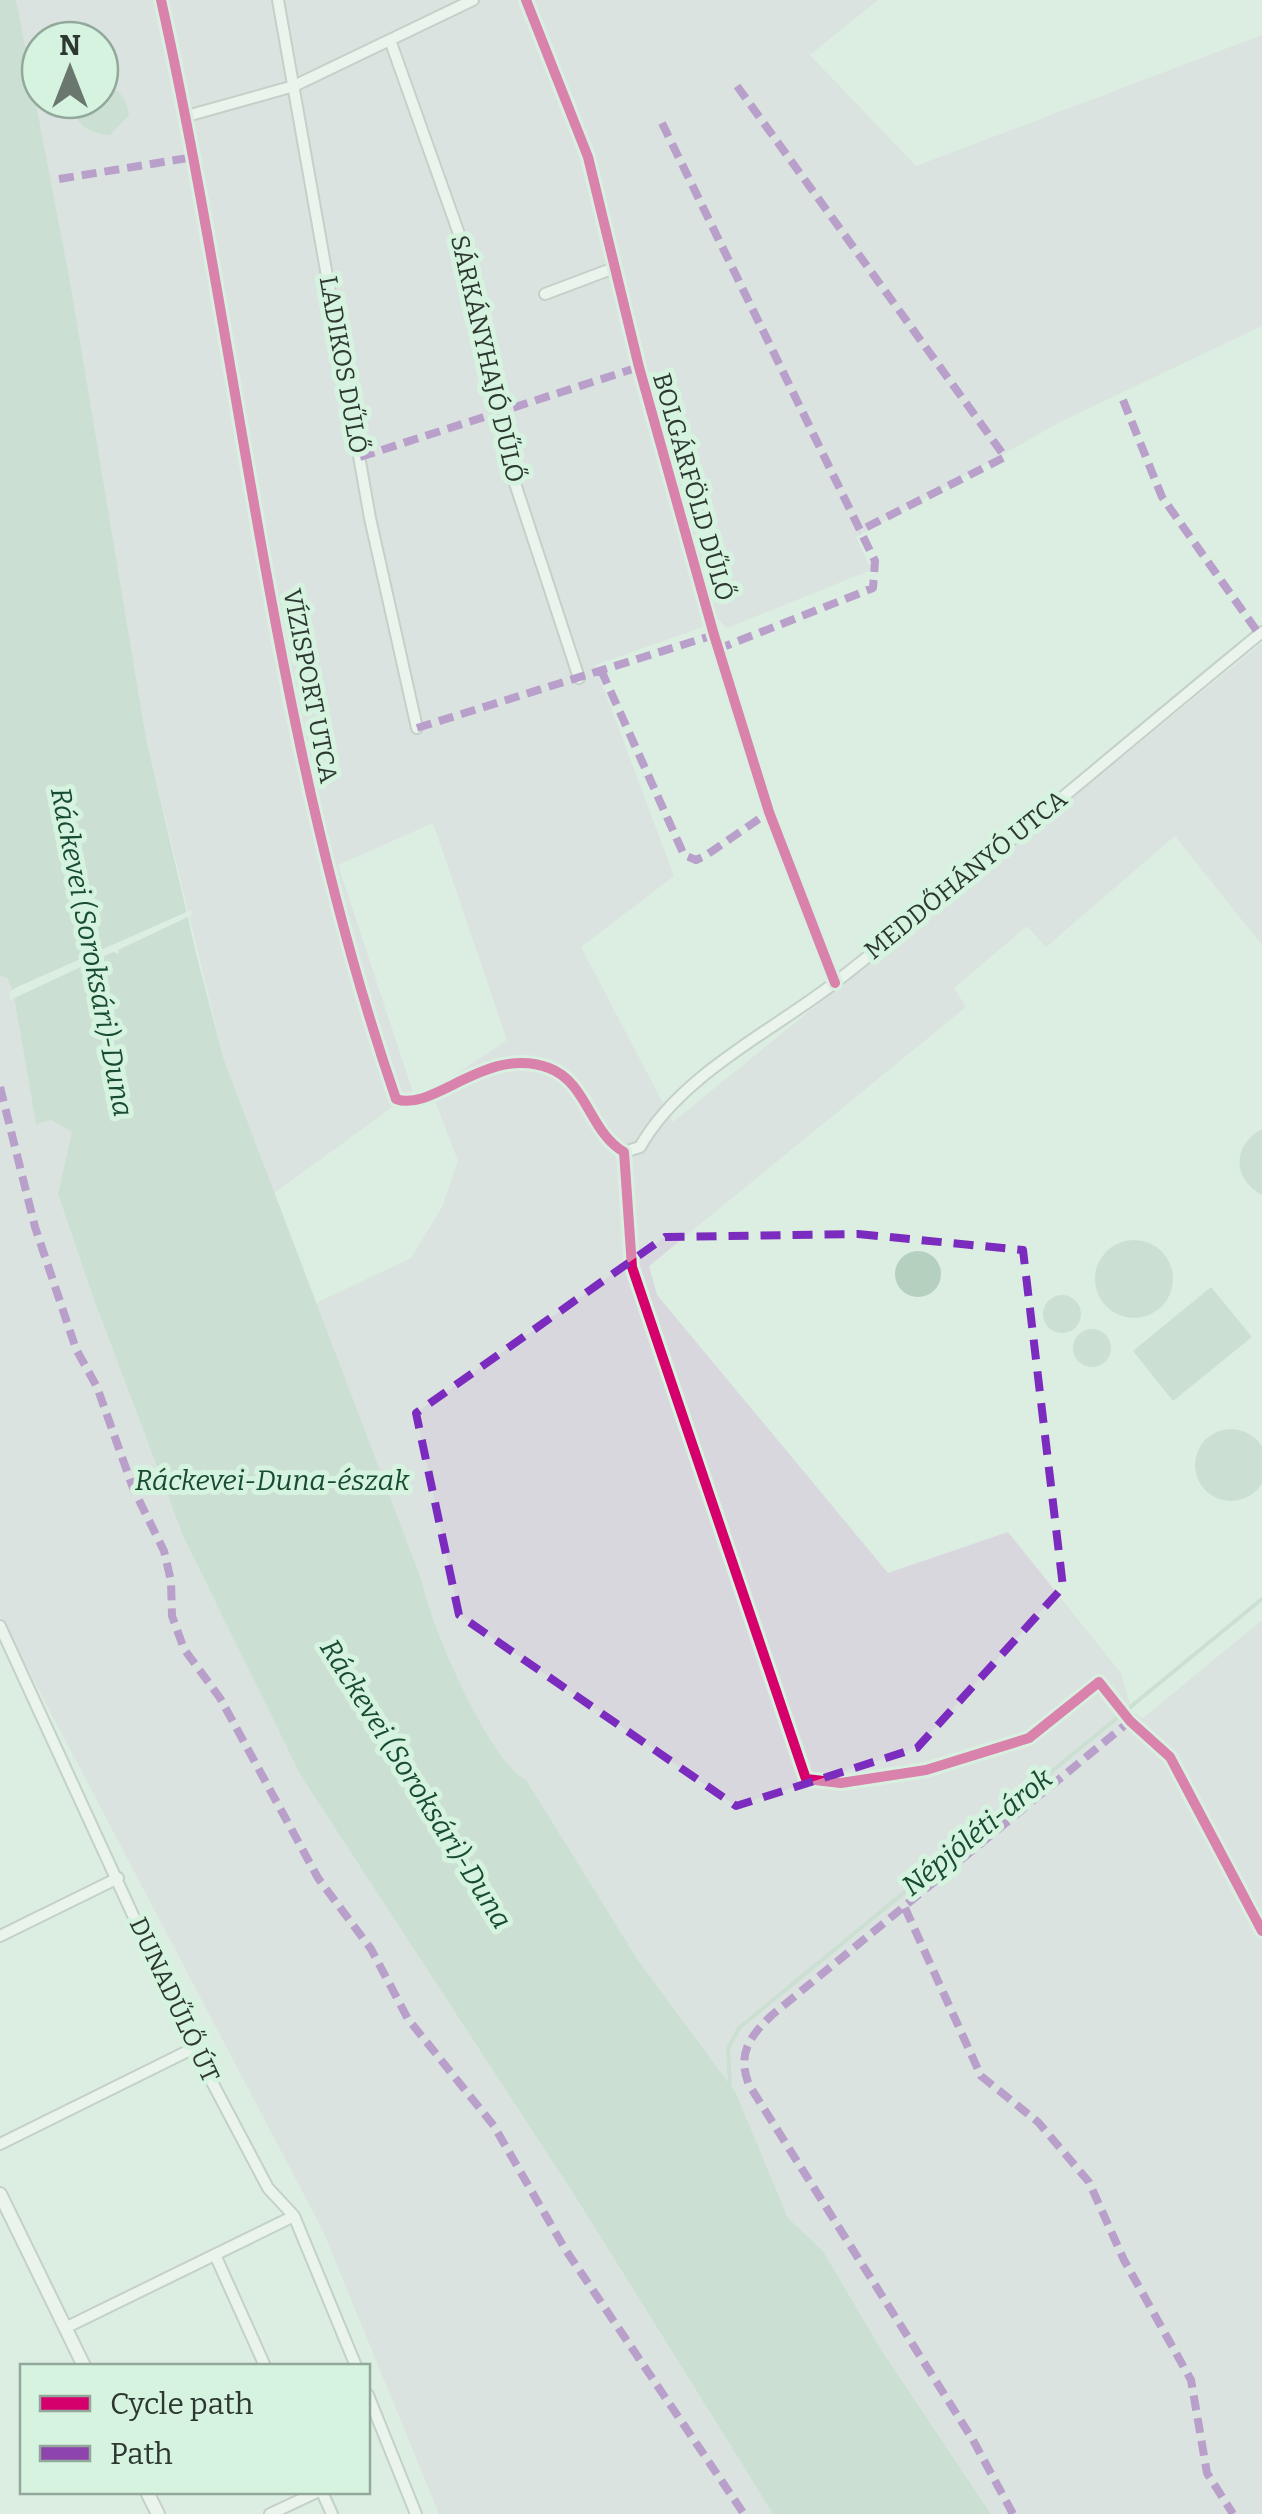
<svg xmlns="http://www.w3.org/2000/svg" width="1262" height="2514" viewBox="0 0 1262 2514" font-family="Bitter,serif">
  <style>
    .green { fill: #d9d7de; fill-rule: evenodd }
    .water { fill: #b6d0bf }
    .pier { fill: #dcede2 }
    .lines { fill: none; stroke-linecap: round; stroke-linejoin: round }
    .stream { stroke: #b6d0bf; stroke-width: 4 }
    .minor-casing { stroke: #a4b0a8; stroke-width: 14 }
    .tertiary-casing { stroke: #a4b0a8; stroke-width: 16 }
    .minor { stroke: #fafcfb; stroke-width: 10 }
    .tertiary { stroke: #fafcfb; stroke-width: 12 }
    .quiet { stroke: #8e44ad; stroke-width: 8; stroke-dasharray: 15 8; stroke-linecap: butt }
    .cycleway-casing { stroke: #d6f3e0; stroke-width: 16 }
    .cycleway { stroke: #d6006c; stroke-width: 10 }
    .marked { fill: none; stroke: #7b2cbf; stroke-width: 8; stroke-dasharray: 20 12; stroke-linejoin: round }
    .labels { text-anchor: middle; dominant-baseline: central; stroke-width: 10; stroke-linejoin: round; paint-order: stroke }
    .street-label { font-size: 25px; fill: #2c3830; stroke: #d6f3e0 }
    .water-label { font-size: 28px; font-style: italic; fill: #174c30; stroke: #d6f3e0 }
  </style>
  <rect width="100%" height="100%" fill="#dcede2"/>
  <path class="green" d="M 16,0 L 878,0 L 810,55 L 916,166 L 1262,35 L 1262,326 L 1062,421 L 856,537 L 871,570 L 727,628 L 720,621 L 595,665 L 674,876 L 581,947 L 673,1122 L 1262,643 L 1262,945 L 1175,836 L 1046,947 L 1027,926 L 954,988 L 966,1007 L 649,1266 L 657,1295 L 888,1573 L 1008,1532 L 1121,1673 L 1132,1711 L 1143,1718 L 1262,1620 L 1262,2514 L 991,2514 L 882,2351 L 823,2251 L 788,2218 L 736,2093 L 638,1960 L 526,1780 C 490,1764 429,1622 422,1581 L 314,1304 L 411,1258 L 442,1207 L 458,1161 L 431,1091 L 507,1040 L 433,823 L 338,865 L 413,1092 L 273,1194 L 224,1060 L 146,738 L 71,287 ZM 40,40 L 100,40 L 100,100 L 40,100 Z
    M 0,976 L 7,978 L 13,991 L 36,1123 L 51,1120 L 73,1131 L 58,1194 L 92,1294 L 183,1536 L 301,1776 L 582,2207 L 773,2514 L 439,2514 L 323,2231 L 0,1616 Z"/>
  <path class="water" d="M 0,0 L 16,0 L 19,14 L 71,287 L 146,738 L 197,957 L 224,1060 L 422,1581 C 429,1622 490,1763 526,1780 L 638,1960 L 736,2093 L 788,2218 L 823,2251 L 882,2351 L 991,2514 L 773,2514 L 582,2207 L 301,1776 L 183,1536 L 92,1294 L 58,1194 L 72,1132 L 51,1120 L 36,1124 L 13,991 L 7,978 L 0,976 Z
    M 100,80 C 117,91 126,93 129,115 L 110,135 C 87,134 74,123 70,100 L 100,100 Z
    M 1262,1129 L 1262,1195 C 1232,1179 1232,1145 1262,1129 Z
    M1095 1279a39 39 0 1 1 78 0a39 39 0 1 1-78 0Z
    M895 1274a23 23 0 1 1 46 0a23 23 0 1 1-46 0Z
    M 1211,1287 L 1252,1337 L 1173,1401 L 1133,1351 Z
    M1043 1314a19 19 0 1 1 38 0a19 19 0 1 1-38 0Z
    M1073 1348a19 19 0 1 1 38 0a19 19 0 1 1-38 0Z
    M1195 1465a36 36 0 1 1 72 0a36 36 0 1 1-72 0Z"/>
  <path class="pier" d="M 191,910 L 192,915 L 118,950 L 119,954 L 113,952 L 10,1000 L 9,993 L 15,988 Z"/>
  <g class="lines">
    <path class="stream" d="M 730,2084 L 728,2049 L 739,2028 L 1262,1599"/>
    <defs>
      <path id="minor" d="M 161,0 C 242,365 273,744 396,1099 C 433,1113 487,1044 549,1068 C 587,1082 590,1133 624,1152 L 640,1147 C 681,1074 773,1031 837,981 C 981,868 1120,748 1262,632
        M 278,0 L 370,518 L 417,728
        M 526,0 L 588,157 L 639,367 L 714,635 L 769,812 L 835,983
        M 390,40 L 463,245 L 507,459 L 579,678
        M 187,116 L 294,86 L 473,0
        M 545,294 L 614,268
        M 0,1626 L 194,2048 L 268,2188 L 294,2216 L 356,2366
        M 0,1936 L 118,1878
        M 0,2144 L 194,2048
        M 216,2257 L 265,2366
        M 65,2328 L 294,2216
        M 368,2395 L 416,2514
        M 322,2492 L 332,2514
        M 270,2514 L 317,2492"/>
      <path id="tertiary" d="M 0,2194 L 84,2366
        M 147,2492 L 158,2514"/>
    </defs>
    <use href="#minor" class="minor-casing"/>
    <use href="#tertiary" class="tertiary-casing"/>
    <use href="#minor" class="minor"/>
    <use href="#tertiary" class="tertiary"/>
    <path class="quiet" d="M 737,86 L 1005,457 L 859,531
      M 662,123 L 875,561 L 873,588 L 718,649
      M 59,179 L 194,157
      M 1123,400 L 1162,497 L 1259,634
      M 360,457 L 639,367
      M 601,670 L 684,855 L 696,860 L 705,856 L 769,812
      M 417,728 L 714,635
      M 0,1087 L 35,1227 L 76,1349 L 97,1387 L 133,1488 L 164,1551 L 171,1581 L 172,1616 L 184,1649 L 220,1698 L 318,1878 L 371,1949 L 408,2019 L 494,2126 L 565,2249 L 744,2514
      M 905,1908 L 981,2076 L 1038,2122 L 1089,2182 L 1124,2260 L 1191,2380 L 1207,2473 L 1233,2514
      M 1013,2514 L 973,2440 L 749,2085 C 737,2054 749,2037 772,2015 L 1130,1721"/>
    <defs>
      <path id="cycleway" d="M 161,0 C 242,365 273,744 396,1099 C 433,1113 487,1044 549,1068 C 587,1082 590,1133 624,1152 L 632,1267 L 806,1779 L 841,1783 L 926,1770 L 1029,1738 L 1099,1682 L 1130,1721 L 1170,1757 L 1262,1931
        M 526,0 L 588,157 L 639,367 L 714,635 L 769,812 L 835,983"/>
    </defs>
    <use href="#cycleway" class="cycleway-casing"/>
    <use href="#cycleway" class="cycleway"/>
  </g>
  <path d="M0 0H1262V2514H0ZM 858,1234 L 1023,1250 L 1063,1587 L 917,1748 L 736,1806 L 459,1615 L 416,1413 L 665,1237 Z" fill="#dcede2" fill-opacity=".55" fill-rule="evenodd"/>
  <path class="marked" d="M 858,1234 L 1023,1250 L 1063,1587 L 917,1748 L 736,1806 L 459,1615 L 416,1413 L 665,1237 Z"/>
  <g class="labels">
    <g class="street-label">
      <text transform="translate(487 359) rotate(77)">SÁRKÁNYHAJÓ DŰLŐ</text>
      <text transform="translate(343 365) rotate(80)">LADIKOS DŰLŐ</text>
      <text transform="translate(693 487) rotate(74)">BOLGÁRFÖLD DŰLŐ</text>
      <text transform="translate(310 686) rotate(79)">VÍZISPORT UTCA</text>
      <text transform="translate(966 875) rotate(-39)">MEDDŐHÁNYÓ UTCA</text>
      <text transform="translate(174 2000) rotate(65)">DUNADŰLŐ ÚT</text>
    </g>
    <g class="water-label">
      <text transform="translate(92 952) rotate(79)">Ráckevei (Soroksári)-Duna</text>
      <text x="272" y="1480">Ráckevei-Duna-észak</text>
      <text transform="translate(416 1784) rotate(58)">Ráckevei (Soroksári)-Duna</text>
      <text transform="translate(977 1832) rotate(-39)">Népjóléti-árok</text>
    </g>
  </g>
  <rect x="20" y="2364" width="350" height="130" fill="#d6f3e0" stroke="#92a89a" stroke-width="2.5"/>
  <rect x="40" y="2396" width="50" height="15" fill="#d6006c" stroke="#92a89a" stroke-width="2.5"/>
  <text x="110" y="2414" font-size="30" fill="#2c3830">Cycle path</text>
  <rect x="40" y="2446" width="50" height="15" fill="#8e44ad" stroke="#92a89a" stroke-width="2.5"/>
  <text x="110" y="2464" font-size="30" fill="#2c3830">Path</text>
  <g transform="translate(70 70)"><circle r="48" fill="#d6f3e0" stroke="#92a89a" stroke-width="2.5"/>
  <path d="M0-8L18 38L0 25L-18 38Z" fill="#6a776e"/>
  <text y="-15" font-size="28" font-weight="bold" text-anchor="middle" fill="#2c3830">N</text>
  </g>
</svg>
